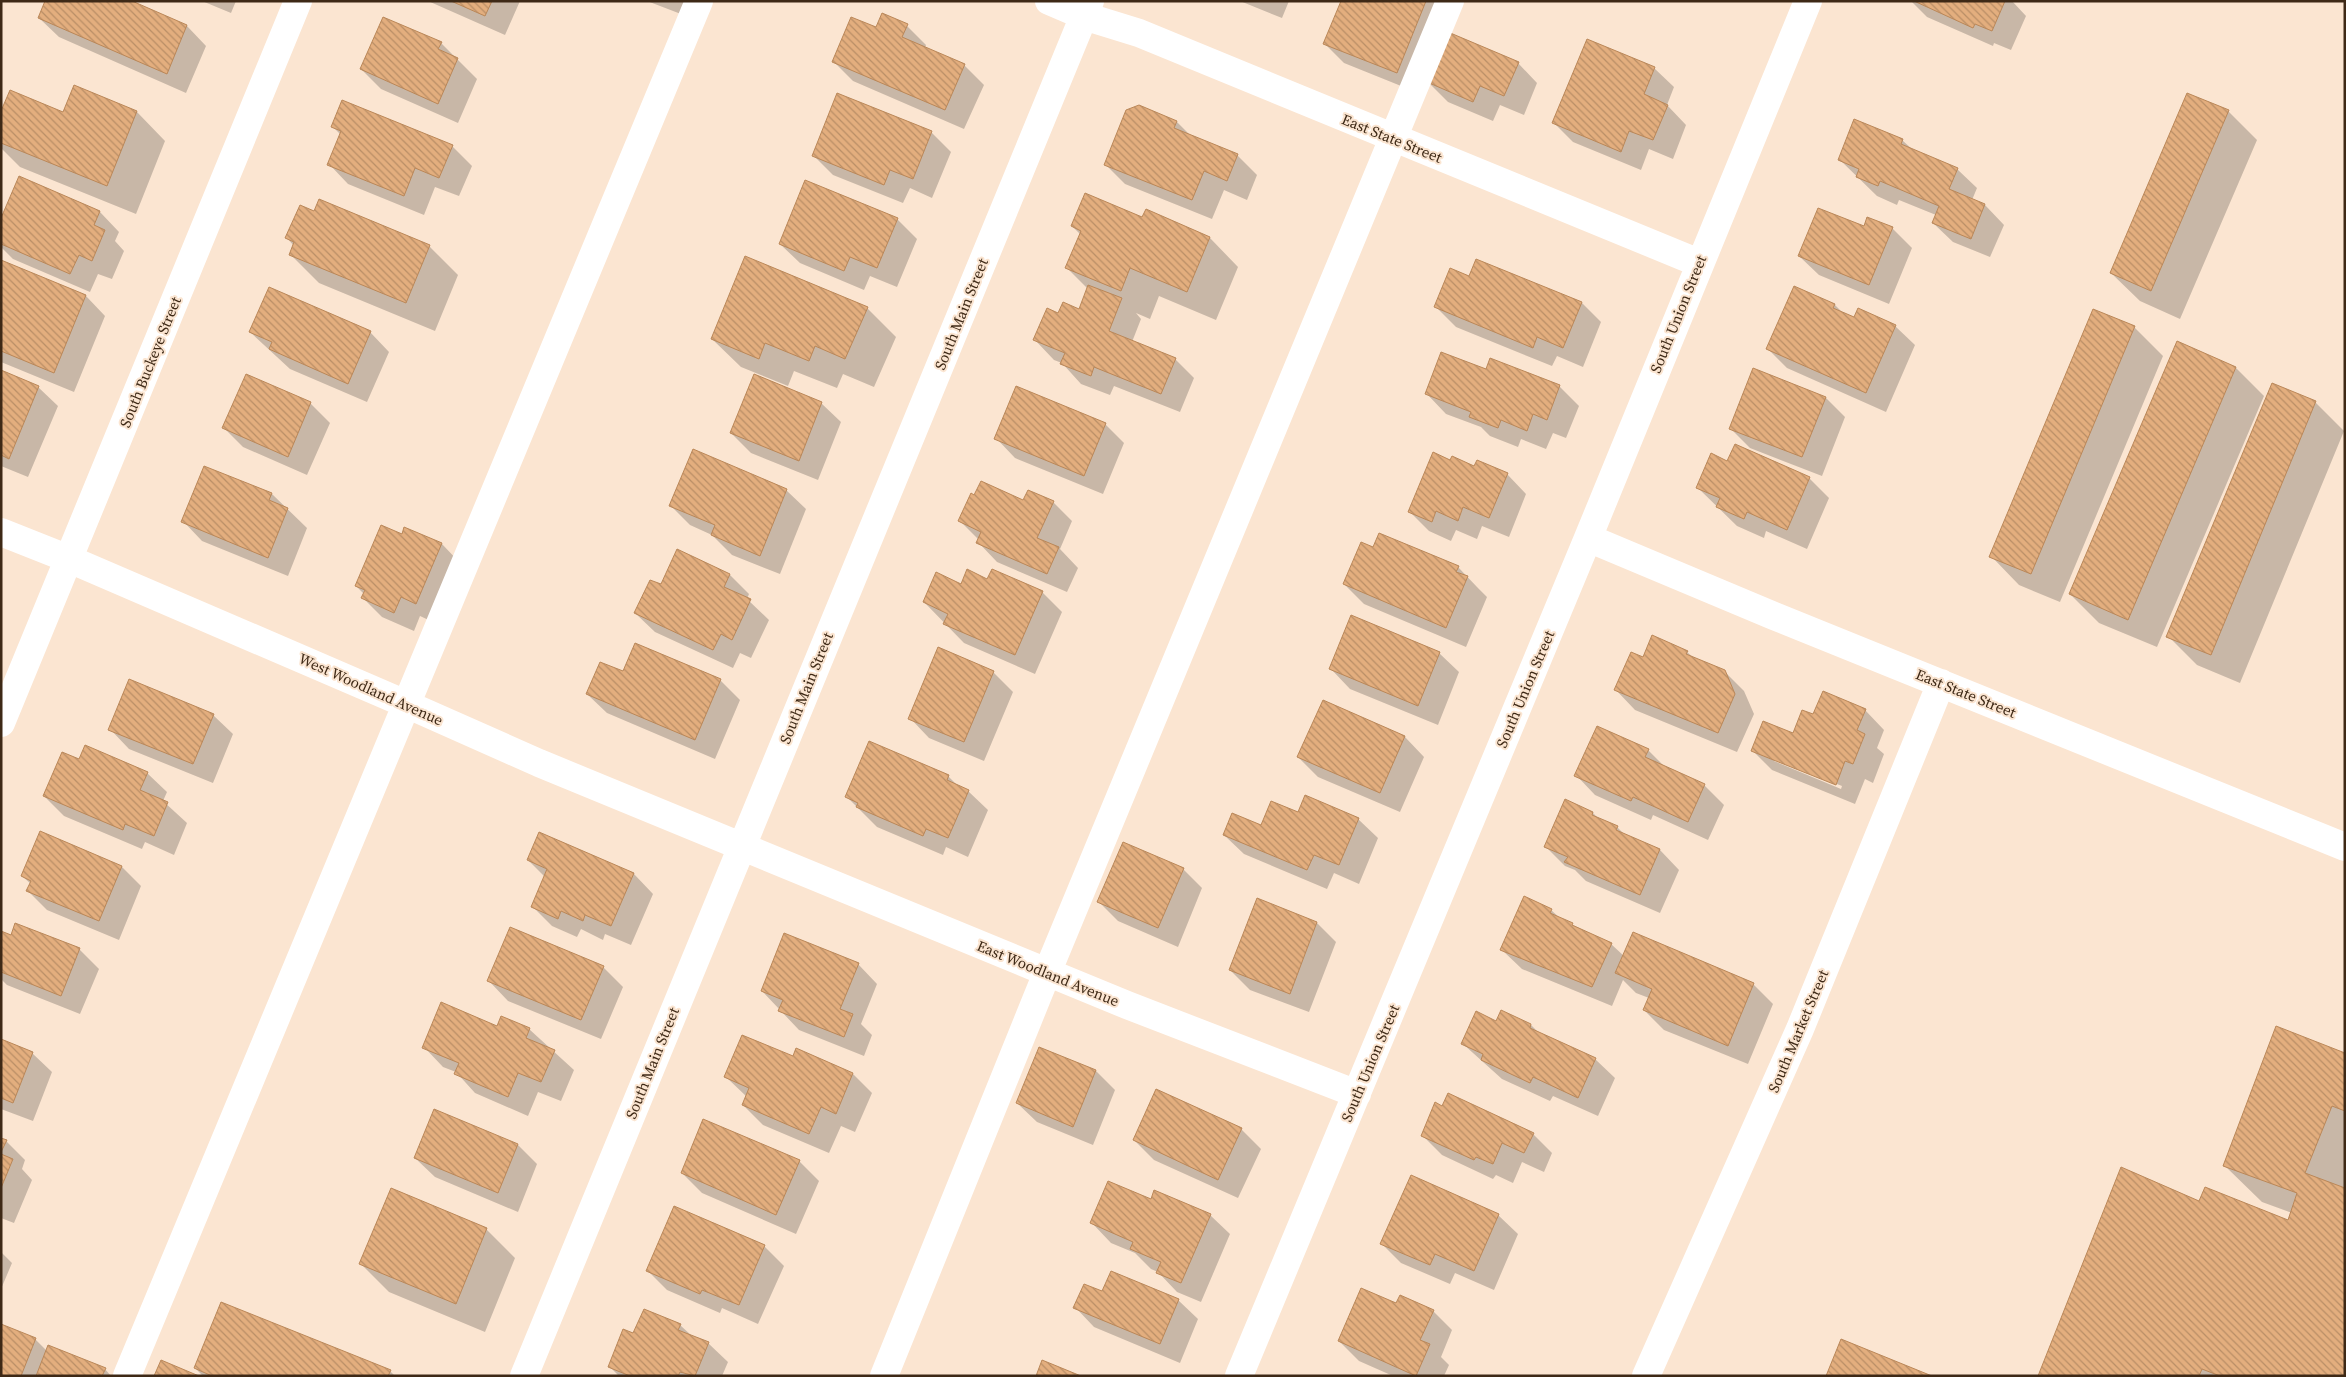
<svg xmlns="http://www.w3.org/2000/svg" width="2346" height="1377" viewBox="0 0 2346 1377" font-family="'Source Serif 4',serif">
  <style>
    .shadow { fill: #0003; fill-rule: evenodd }
    .building { fill: url(#building-back-hatch); stroke: #ba8758 }
    .lines { fill: none; stroke-linecap: round; stroke-linejoin: round }
    .minor { stroke: #fff; stroke-width: 28 }
    .labels { text-anchor: middle; dominant-baseline: central; stroke-width: 4; stroke-linejoin: round; paint-order: stroke }
    .street-label { font-size: 15px; fill: #3e2916; stroke: #fbe5d1 }
  </style>
  <defs>
    <pattern id="building-back-hatch" width="6" height="6" patternUnits="userSpaceOnUse" patternTransform="scale(1.25)"><rect width="6" height="6" fill="#e3ae7e"/><path d="M-1 5l2 2M0 0l6 6M5-1l2 2" fill="none" stroke="#b98e66"/></pattern>
  </defs>
  <rect width="100%" height="100%" fill="#fbe5d1"/>
  <path class="shadow" d="M 128,1 L 187,26 L 206,46 L 186,93 L 59,37 L 39,18 Z
    M 202,1 L 236,1 L 231,13 Z
    M 428,1 L 520,1 L 505,35 Z
    M 647,1 L 701,1 L 694,19 Z
    M 1240,1 L 1289,1 L 1282,18 Z
    M 1342,1 L 1444,1 L 1416,92 L 1344,63 L 1325,44 Z
    M 1911,1 L 2012,1 L 2026,16 L 2011,50 L 1994,43 L 1993,46 L 1927,17 Z
    M 907,26 L 926,45 L 925,48 L 964,65 L 984,85 L 964,129 L 853,81 L 833,61 L 877,29 Z
    M 441,43 L 477,79 L 458,123 L 381,89 L 361,69 Z
    M 1518,63 L 1537,83 L 1524,115 L 1500,105 L 1493,121 L 1448,102 L 1428,82 Z
    M 1654,68 L 1674,87 L 1667,105 L 1686,125 L 1673,159 L 1649,149 L 1641,170 L 1573,142 L 1554,123 Z
    M 75,87 L 137,112 L 165,141 L 136,214 L 20,167 L 1,148 L 1,114 L 64,114 Z
    M 2188,94 L 2228,111 L 2257,140 L 2180,319 L 2140,301 L 2111,273 Z
    M 1177,122 L 1192,137 L 1237,155 L 1257,175 L 1247,200 L 1224,190 L 1212,219 L 1125,184 L 1105,164 Z
    M 333,127 L 452,146 L 472,166 L 459,196 L 435,187 L 424,215 L 348,184 L 329,164 L 341,135 Z
    M 931,132 L 951,152 L 932,198 L 910,188 L 903,203 L 833,175 L 813,155 Z
    M 1902,140 L 1913,150 L 1957,169 L 1977,188 L 1972,200 L 1985,205 L 2004,225 L 1990,257 L 1953,242 L 1933,223 L 1936,215 L 1899,200 L 1897,205 L 1877,196 L 1839,159 Z
    M 20,177 L 100,212 L 119,232 L 115,241 L 124,251 L 112,279 L 98,274 L 90,292 L 13,259 L 1,247 L 1,221 Z
    M 320,201 L 430,247 L 458,275 L 435,331 L 319,283 L 290,254 L 294,246 L 287,238 L 315,213 Z
    M 1146,210 L 1210,238 L 1238,267 L 1216,320 L 1159,296 L 1150,319 L 1136,313 L 1141,319 L 1132,342 L 1175,359 L 1194,378 L 1180,412 L 1114,386 L 1110,395 L 1081,384 L 1062,363 L 1054,360 L 1035,340 L 1059,315 L 1079,310 L 1088,289 L 1067,268 L 1081,235 L 1072,226 L 1143,219 Z
    M 897,219 L 917,239 L 897,287 L 870,276 L 864,290 L 800,263 L 780,244 Z
    M 1864,228 L 1892,228 L 1912,248 L 1889,304 L 1819,275 L 1799,256 Z
    M 1,261 L 86,296 L 105,316 L 74,392 L 1,362 Z
    M 1469,277 L 1582,303 L 1601,322 L 1583,367 L 1557,356 L 1552,366 L 1456,327 L 1436,307 Z
    M 1795,288 L 1835,305 L 1844,314 L 1855,318 L 1895,326 L 1915,345 L 1886,412 L 1787,368 L 1768,349 Z
    M 867,308 L 896,337 L 874,387 L 843,374 L 837,388 L 794,371 L 788,386 L 741,367 L 712,339 Z
    M 2134,327 L 2163,356 L 2060,602 L 2019,585 L 1991,556 Z
    M 250,332 L 370,332 L 389,352 L 367,402 L 290,369 Z
    M 2236,368 L 2264,396 L 2157,647 L 2099,623 L 2070,594 Z
    M 1754,369 L 1826,398 L 1845,417 L 1822,476 L 1750,448 L 1730,428 Z
    M 1487,371 L 1559,386 L 1579,406 L 1566,438 L 1553,433 L 1546,449 L 1521,439 L 1518,447 L 1490,436 L 1481,427 L 1446,414 L 1427,394 Z
    M 1,372 L 38,387 L 58,406 L 28,477 L 1,466 Z
    M 2272,385 L 2315,402 L 2344,431 L 2240,683 L 2197,665 L 2168,636 Z
    M 310,403 L 330,423 L 307,475 L 243,447 L 224,428 Z
    M 821,403 L 841,422 L 818,480 L 751,453 L 731,433 Z
    M 1105,424 L 1124,443 L 1103,494 L 1015,458 L 996,438 Z
    M 1451,461 L 1507,474 L 1526,494 L 1509,537 L 1482,526 L 1477,539 L 1456,530 L 1451,541 L 1429,531 L 1410,512 Z
    M 1728,462 L 1809,478 L 1829,498 L 1807,549 L 1766,531 L 1764,538 L 1737,526 L 1697,487 Z
    M 205,467 L 272,494 L 307,528 L 288,576 L 202,541 L 183,521 Z
    M 786,490 L 806,509 L 780,574 L 732,555 L 712,535 L 690,525 L 671,506 Z
    M 975,497 L 1024,502 L 1053,502 L 1072,521 L 1060,549 L 1078,568 L 1067,592 L 997,562 L 978,542 L 979,540 L 960,521 Z
    M 405,529 L 442,544 L 461,564 L 435,623 L 420,616 L 414,631 L 382,617 L 363,598 L 364,594 L 356,586 L 402,535 Z
    M 1373,549 L 1458,567 L 1477,587 L 1487,597 L 1466,647 L 1364,604 L 1344,584 Z
    M 730,575 L 749,594 L 747,599 L 769,620 L 751,658 L 740,653 L 733,668 L 655,632 L 635,613 L 661,586 Z
    M 988,581 L 1042,592 L 1062,612 L 1035,674 L 964,643 L 924,602 L 961,585 Z
    M 1687,652 L 1695,659 L 1724,671 L 1744,691 L 1754,714 L 1737,752 L 1635,710 L 1616,690 L 1644,659 Z
    M 1439,653 L 1459,672 L 1438,725 L 1350,689 L 1331,669 Z
    M 993,672 L 1013,692 L 984,761 L 929,738 L 910,718 Z
    M 624,673 L 720,680 L 740,700 L 715,759 L 607,713 L 587,694 Z
    M 1323,701 L 1405,737 L 1424,757 L 1400,812 L 1318,777 L 1298,757 Z
    M 1865,710 L 1884,730 L 1877,748 L 1884,754 L 1873,783 L 1865,779 L 1855,804 L 1772,770 L 1752,750 L 1793,734 L 1813,716 ZM 1774,759 L 1842,786 L 1841,789 L 1774,761 Z
    M 213,715 L 233,734 L 213,783 L 129,749 L 110,729 Z
    M 1648,750 L 1665,767 L 1704,785 L 1724,805 L 1708,840 L 1653,815 L 1651,820 L 1595,795 L 1576,775 Z
    M 79,761 L 147,773 L 167,792 L 163,801 L 187,823 L 174,855 L 145,842 L 142,849 L 64,816 L 44,796 Z
    M 948,776 L 959,787 L 968,791 L 988,810 L 968,857 L 946,847 L 943,855 L 877,827 L 847,797 Z
    M 1593,813 L 1600,820 L 1617,827 L 1625,835 L 1660,850 L 1679,870 L 1660,913 L 1586,881 L 1575,870 L 1565,866 L 1546,847 Z
    M 1298,814 L 1358,819 L 1378,838 L 1359,884 L 1334,873 L 1327,889 L 1244,854 L 1224,835 L 1261,827 Z
    M 41,833 L 122,867 L 141,886 L 119,940 L 47,910 L 28,891 L 31,884 L 22,876 Z
    M 540,834 L 634,874 L 653,894 L 631,945 L 605,934 L 603,940 L 581,929 L 577,937 L 552,926 L 532,906 L 545,877 L 528,860 Z
    M 1183,869 L 1202,888 L 1178,947 L 1118,921 L 1099,902 Z
    M 1551,910 L 1561,919 L 1611,944 L 1624,956 L 1753,984 L 1773,1004 L 1748,1064 L 1664,1030 L 1644,1010 L 1649,998 L 1636,993 L 1623,980 L 1612,1006 L 1522,969 L 1502,950 Z
    M 1317,923 L 1336,942 L 1309,1012 L 1250,990 L 1230,970 Z
    M 1,933 L 11,937 L 79,949 L 99,969 L 80,1014 L 7,985 L 1,979 Z
    M 858,964 L 877,984 L 861,1024 L 872,1035 L 864,1056 L 799,1030 L 762,991 Z
    M 603,967 L 623,987 L 601,1039 L 508,1001 L 489,981 Z
    M 1497,1022 L 1531,1025 L 1539,1033 L 1595,1059 L 1615,1078 L 1598,1116 L 1553,1096 L 1550,1101 L 1502,1079 L 1463,1044 Z
    M 497,1028 L 529,1029 L 574,1070 L 561,1101 L 538,1092 L 528,1116 L 475,1093 L 456,1072 L 443,1067 L 424,1047 Z
    M 1,1041 L 32,1053 L 52,1072 L 33,1121 L 1,1109 Z
    M 2345,1055 L 2345,1376 L 2039,1376 L 2200,1203 L 2289,1222 L 2292,1213 L 2262,1202 L 2225,1166 Z
    M 794,1058 L 853,1074 L 872,1093 L 855,1132 L 841,1126 L 829,1153 L 763,1125 L 743,1105 L 747,1097 L 726,1077 Z
    M 1096,1071 L 1115,1090 L 1093,1145 L 1037,1122 L 1017,1103 Z
    M 435,1110 L 518,1145 L 537,1164 L 518,1212 L 435,1177 L 415,1158 Z
    M 704,1121 L 799,1161 L 819,1181 L 796,1234 L 702,1193 L 682,1173 Z
    M 1241,1129 L 1261,1149 L 1238,1198 L 1154,1160 L 1134,1140 Z
    M 1533,1134 L 1552,1153 L 1544,1172 L 1522,1162 L 1513,1183 L 1496,1175 L 1493,1179 L 1442,1155 L 1422,1135 Z
    M 1,1139 L 6,1141 L 25,1160 L 22,1169 L 32,1180 L 14,1223 L 1,1218 Z
    M 391,1190 L 486,1229 L 515,1258 L 485,1332 L 389,1292 L 361,1264 Z
    M 1151,1201 L 1210,1215 L 1230,1234 L 1201,1302 L 1177,1292 L 1158,1272 L 1151,1269 L 1135,1253 L 1111,1243 L 1092,1223 Z
    M 1498,1215 L 1518,1234 L 1494,1290 L 1455,1273 L 1450,1284 L 1401,1263 L 1382,1244 Z
    M 764,1246 L 784,1266 L 758,1324 L 722,1308 L 720,1313 L 667,1290 L 648,1271 Z
    M 1,1252 L 12,1263 L 1,1289 Z
    M 1103,1292 L 1178,1300 L 1198,1319 L 1180,1363 L 1094,1327 L 1075,1307 Z
    M 1397,1305 L 1433,1311 L 1452,1330 L 1441,1357 L 1449,1365 L 1444,1376 L 1393,1376 L 1359,1361 L 1339,1341 Z
    M 680,1325 L 692,1336 L 708,1343 L 728,1362 L 722,1376 L 619,1376 L 609,1366 Z
    M 35,1339 L 47,1351 L 105,1369 L 111,1376 L 1,1376 Z
    M 195,1368 L 390,1371 L 395,1376 L 203,1376 Z"/>
  <path class="building" d="M 45,1 L 132,1 L 187,25 L 167,74 L 38,18 Z
    M 451,1 L 492,1 L 485,16 Z
    M 1341,1 L 1426,1 L 1397,73 L 1323,44 Z
    M 1914,1 L 2005,1 L 1992,31 L 1975,24 L 1973,28 Z
    M 882,13 L 908,24 L 902,37 L 965,64 L 945,110 L 832,62 L 851,17 L 876,27 Z
    M 383,17 L 442,42 L 438,49 L 458,58 L 438,104 L 360,69 Z
    M 1448,32 L 1519,62 L 1504,96 L 1480,86 L 1473,102 L 1427,82 Z
    M 1587,39 L 1655,67 L 1644,94 L 1668,105 L 1653,140 L 1629,131 L 1621,152 L 1552,123 Z
    M 74,85 L 137,111 L 107,186 L 1,143 L 1,111 L 10,90 L 63,112 Z
    M 837,93 L 932,131 L 913,179 L 890,170 L 884,185 L 812,156 Z
    M 2187,93 L 2229,110 L 2151,291 L 2110,273 Z
    M 342,100 L 453,145 L 439,178 L 415,168 L 404,196 L 327,165 L 341,131 L 331,127 Z
    M 1139,105 L 1177,121 L 1174,128 L 1238,154 L 1227,181 L 1204,171 L 1192,200 L 1104,165 L 1126,110 Z
    M 1854,119 L 1903,139 L 1901,144 L 1958,168 L 1949,189 L 1985,204 L 1971,239 L 1932,223 L 1939,206 L 1880,181 L 1878,186 L 1856,177 L 1859,169 L 1838,160 Z
    M 19,176 L 100,211 L 94,225 L 105,230 L 92,261 L 79,255 L 70,274 L 1,244 L 1,218 Z
    M 805,180 L 898,218 L 877,268 L 850,257 L 844,271 L 779,244 Z
    M 1085,193 L 1142,217 L 1146,209 L 1210,237 L 1187,292 L 1130,268 L 1121,291 L 1065,268 L 1081,231 L 1071,226 Z
    M 319,199 L 430,245 L 406,303 L 289,255 L 294,242 L 285,238 L 300,205 L 314,211 Z
    M 1818,208 L 1864,226 L 1867,217 L 1893,227 L 1869,285 L 1798,256 Z
    M 745,256 L 868,307 L 845,359 L 815,346 L 809,361 L 765,343 L 759,359 L 711,339 Z
    M 1476,259 L 1582,302 L 1563,348 L 1537,337 L 1533,348 L 1434,307 L 1450,268 L 1469,276 Z
    M 1,260 L 86,295 L 54,373 L 1,351 Z
    M 1088,285 L 1122,298 L 1109,331 L 1176,358 L 1161,394 L 1094,367 L 1091,376 L 1060,364 L 1065,353 L 1033,340 L 1047,308 L 1058,313 L 1063,302 L 1079,309 Z
    M 1794,286 L 1835,304 L 1833,308 L 1854,317 L 1858,308 L 1896,325 L 1866,393 L 1766,349 Z
    M 269,287 L 371,331 L 348,384 L 269,349 L 272,342 L 249,332 Z
    M 2093,309 L 2135,326 L 2031,574 L 1989,557 Z
    M 2177,341 L 2236,367 L 2128,620 L 2069,594 Z
    M 1441,352 L 1486,369 L 1490,358 L 1560,385 L 1547,420 L 1533,414 L 1527,431 L 1501,420 L 1498,428 L 1469,417 L 1471,412 L 1425,394 Z
    M 1753,368 L 1826,397 L 1802,457 L 1729,429 Z
    M 1,370 L 39,386 L 9,459 L 1,455 Z
    M 246,374 L 311,402 L 288,457 L 222,428 Z
    M 754,374 L 822,402 L 799,461 L 730,433 Z
    M 2272,383 L 2316,401 L 2211,655 L 2166,637 Z
    M 1016,386 L 1106,423 L 1084,476 L 994,439 Z
    M 1735,444 L 1810,477 L 1787,530 L 1747,512 L 1744,519 L 1716,507 L 1720,498 L 1696,488 L 1711,453 L 1727,461 Z
    M 693,449 L 787,489 L 760,556 L 711,535 L 715,525 L 669,506 Z
    M 1433,452 L 1450,460 L 1452,456 L 1474,466 L 1477,460 L 1508,473 L 1489,518 L 1463,507 L 1458,521 L 1436,511 L 1432,522 L 1408,512 Z
    M 204,466 L 272,493 L 269,500 L 288,508 L 268,558 L 181,522 Z
    M 981,481 L 1023,500 L 1028,490 L 1054,501 L 1037,538 L 1059,547 L 1047,574 L 976,543 L 981,532 L 958,521 L 971,493 L 974,495 Z
    M 381,525 L 402,534 L 404,527 L 442,543 L 416,604 L 401,597 L 394,613 L 361,598 L 365,590 L 355,586 Z
    M 1379,533 L 1459,566 L 1456,572 L 1468,576 L 1446,628 L 1343,584 L 1361,542 L 1373,547 Z
    M 677,549 L 730,574 L 724,587 L 751,599 L 732,640 L 721,634 L 713,650 L 634,613 L 650,580 L 661,584 Z
    M 967,569 L 987,579 L 992,569 L 1043,591 L 1015,655 L 943,624 L 948,614 L 923,602 L 936,572 L 961,584 Z
    M 1351,615 L 1440,652 L 1418,706 L 1329,669 Z
    M 1652,635 L 1688,651 L 1686,654 L 1725,670 L 1735,694 L 1718,733 L 1614,690 L 1631,652 L 1643,657 Z
    M 635,643 L 721,679 L 695,740 L 586,694 L 600,662 L 623,671 Z
    M 938,647 L 994,671 L 964,742 L 908,719 Z
    M 129,679 L 214,714 L 193,764 L 108,730 Z
    M 1823,691 L 1866,709 L 1857,730 L 1865,734 L 1853,764 L 1845,761 L 1836,785 L 1751,751 L 1763,721 L 1793,733 L 1802,710 L 1813,714 Z
    M 1323,700 L 1405,736 L 1380,793 L 1297,757 Z
    M 1597,726 L 1649,749 L 1645,757 L 1705,784 L 1688,822 L 1633,797 L 1631,801 L 1574,776 Z
    M 869,741 L 949,775 L 947,780 L 969,790 L 948,838 L 926,829 L 923,836 L 856,807 L 858,803 L 845,797 Z
    M 85,745 L 148,772 L 140,790 L 168,802 L 154,836 L 125,824 L 123,830 L 43,796 L 62,752 L 79,759 Z
    M 1305,795 L 1359,818 L 1339,865 L 1314,855 L 1307,870 L 1223,835 L 1232,813 L 1261,825 L 1271,801 L 1298,812 Z
    M 1565,799 L 1593,812 L 1592,815 L 1618,826 L 1616,830 L 1660,849 L 1640,895 L 1564,862 L 1568,857 L 1544,847 Z
    M 40,831 L 122,866 L 99,921 L 26,891 L 31,881 L 21,876 Z
    M 539,832 L 634,873 L 611,926 L 585,915 L 583,921 L 561,911 L 558,919 L 531,907 L 547,869 L 527,860 Z
    M 1123,842 L 1184,868 L 1158,928 L 1097,902 Z
    M 1524,896 L 1552,909 L 1550,913 L 1573,923 L 1572,925 L 1612,943 L 1592,987 L 1500,950 Z
    M 1257,898 L 1317,922 L 1290,994 L 1229,970 Z
    M 15,923 L 80,948 L 61,996 L 1,972 L 1,931 L 11,935 Z
    M 510,927 L 604,966 L 581,1020 L 487,981 Z
    M 1633,932 L 1754,983 L 1728,1046 L 1643,1010 L 1652,989 L 1615,973 Z
    M 784,933 L 859,963 L 840,1009 L 853,1014 L 844,1037 L 778,1011 L 783,1000 L 761,991 Z
    M 441,1002 L 497,1026 L 501,1016 L 530,1028 L 526,1038 L 555,1050 L 541,1082 L 518,1073 L 508,1097 L 454,1074 L 459,1063 L 422,1048 Z
    M 1501,1010 L 1531,1024 L 1530,1028 L 1596,1058 L 1578,1098 L 1533,1077 L 1530,1083 L 1481,1060 L 1483,1054 L 1461,1044 L 1476,1011 L 1496,1021 Z
    M 2276,1026 L 2345,1053 L 2345,1111 L 2332,1106 L 2305,1173 L 2345,1188 L 2345,1376 L 2220,1376 L 2202,1369 L 2199,1376 L 2038,1376 L 2121,1167 L 2199,1201 L 2205,1187 L 2288,1220 L 2297,1193 L 2223,1166 Z
    M 742,1035 L 793,1056 L 796,1048 L 853,1073 L 836,1114 L 821,1107 L 809,1134 L 742,1105 L 749,1088 L 724,1077 Z
    M 1,1039 L 33,1052 L 13,1103 L 1,1098 Z
    M 1039,1047 L 1096,1070 L 1073,1127 L 1016,1103 Z
    M 1156,1089 L 1242,1128 L 1218,1180 L 1133,1140 Z
    M 1448,1093 L 1534,1133 L 1524,1153 L 1502,1143 L 1493,1164 L 1476,1157 L 1474,1160 L 1421,1136 L 1435,1102 L 1442,1106 Z
    M 434,1109 L 518,1144 L 498,1193 L 414,1158 Z
    M 703,1119 L 800,1160 L 776,1215 L 681,1173 Z
    M 1,1138 L 7,1140 L 1,1152 Z
    M 1,1154 L 13,1159 L 1,1188 Z
    M 1411,1175 L 1499,1214 L 1474,1271 L 1435,1254 L 1430,1265 L 1380,1244 Z
    M 1108,1181 L 1151,1199 L 1154,1190 L 1211,1214 L 1181,1283 L 1156,1273 L 1161,1262 L 1130,1249 L 1133,1242 L 1090,1223 Z
    M 391,1188 L 487,1228 L 456,1304 L 359,1264 Z
    M 674,1206 L 765,1245 L 739,1305 L 702,1290 L 700,1294 L 646,1271 Z
    M 1111,1271 L 1179,1299 L 1160,1344 L 1073,1308 L 1084,1284 L 1102,1291 Z
    M 1361,1288 L 1396,1303 L 1400,1295 L 1434,1310 L 1420,1340 L 1430,1344 L 1416,1376 L 1338,1341 Z
    M 221,1302 L 391,1370 L 388,1376 L 212,1376 L 194,1368 Z
    M 644,1309 L 681,1324 L 678,1330 L 709,1342 L 695,1376 L 680,1372 L 678,1376 L 630,1376 L 608,1367 L 623,1329 L 633,1333 Z
    M 1,1324 L 36,1338 L 21,1376 L 1,1376 Z
    M 1841,1339 L 1932,1376 L 1826,1376 Z
    M 48,1345 L 106,1368 L 102,1376 L 36,1376 Z
    M 161,1360 L 199,1376 L 154,1376 Z
    M 1042,1360 L 1081,1376 L 1036,1376 Z"/>
  <g class="lines">
    <path class="minor" d="M 1049,1 L 1084,16 L 1139,33 L 1699,263
      M 1,532 L 69,559 L 406,704 L 539,763 L 1127,1005 L 1357,1094
      M 1588,538 L 1774,616 L 2345,847
      M 1,723 L 298,1
      M 127,1376 L 699,1
      M 524,1376 L 1090,1
      M 884,1376 L 1047,973 L 1450,1
      M 1239,1376 L 1588,538 L 1808,1
      M 1646,1376 L 1800,1029 L 1941,683"/>
  </g>
  <g class="labels">
    <g class="street-label">
      <text transform="translate(1392 138) rotate(22)">East State Street</text>
      <text transform="translate(961 314) rotate(-68)">South Main Street</text>
      <text transform="translate(1678 314) rotate(-68)">South Union Street</text>
      <text transform="translate(150 362) rotate(-68)">South Buckeye Street</text>
      <text transform="translate(806 688) rotate(-68)">South Main Street</text>
      <text transform="translate(371 689) rotate(24)">West Woodland Avenue</text>
      <text transform="translate(1525 689) rotate(-67)">South Union Street</text>
      <text transform="translate(1966 693) rotate(22)">East State Street</text>
      <text transform="translate(1048 973) rotate(22)">East Woodland Avenue</text>
      <text transform="translate(1798 1031) rotate(-67)">South Market Street</text>
      <text transform="translate(652 1063) rotate(-68)">South Main Street</text>
      <text transform="translate(1370 1063) rotate(-67)">South Union Street</text>
    </g>
  </g>
  <rect width="2346" height="1377" fill="none" stroke="#3e2916" stroke-width="5"/>
</svg>
